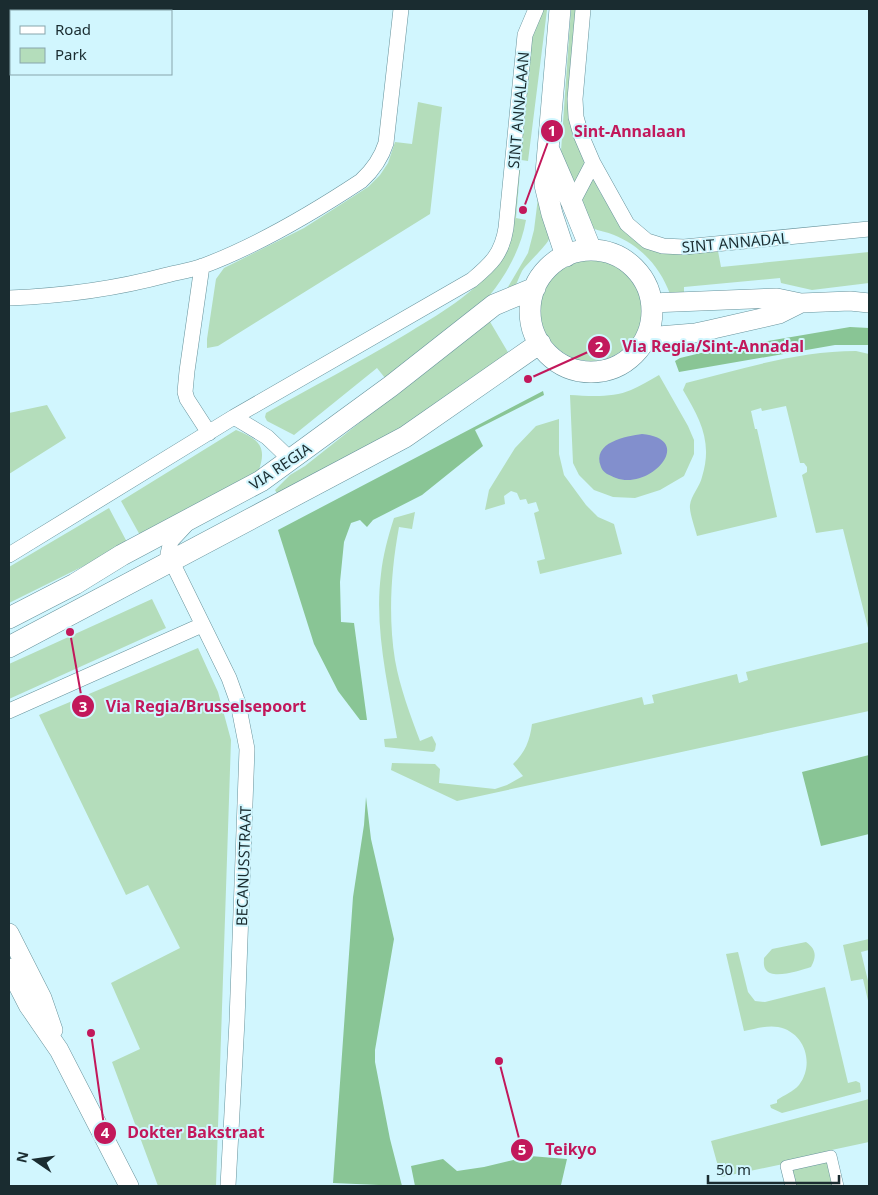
<svg xmlns="http://www.w3.org/2000/svg" width="878" height="1195" viewBox="0 0 878 1195" font-family="'Noto Sans',sans-serif">
  <style>
    .green { fill: #b4ddbb }
    .forest { fill: #89c595 }
    .water { fill: #828fcd }
    .lines { fill: none; stroke-linecap: round; stroke-linejoin: round }
    .pedestrian-casing { stroke: #67939c; stroke-width: 12 }
    .minor-casing { stroke: #67939c; stroke-width: 16 }
    .tertiary-casing { stroke: #67939c; stroke-width: 20 }
    .secondary-casing { stroke: #67939c; stroke-width: 22 }
    .pedestrian { stroke: #fff; stroke-width: 11 }
    .minor { stroke: #fff; stroke-width: 15 }
    .tertiary { stroke: #fff; stroke-width: 19 }
    .secondary { stroke: #fff; stroke-width: 21 }
    .labels { text-anchor: middle; dominant-baseline: central; stroke-width: 4; stroke-linejoin: round; paint-order: stroke }
    .street-label { font-size: 15px; fill: #1a2c30; stroke: #d1f6fe }
    .leader { fill: none; stroke: #c2185b; stroke-width: 2 }
    .callout-dot { fill: #c2185b; stroke: #d1f6fe; stroke-width: 2 }
    .mark-label { font-size: 15px; text-anchor: middle; font-weight: bold; fill: #fff }
    .callout-label { font-size: 16px; text-anchor: middle; font-weight: bold; fill: #c2185b; stroke: #d1f6fe; stroke-width: 4; stroke-linejoin: round; paint-order: stroke }
  </style>
  <rect width="100%" height="100%" fill="#d1f6fe"/>
  <path class="green" d="M 541,9 L 547,10 L 528,161 L 521,160 L 516,218 L 526,220 C 521,248 508,272 490,295 L 385,378 L 377,368 L 294,435 L 267,421 L 265,417 L 266,413 C 312,387 358,363 403,336 C 439,314 474,295 499,261 L 531,37 Z
    M 571,9 L 578,9 L 585,160 L 600,192 L 613,213 L 642,243 L 718,251 L 721,267 L 869,252 L 869,283 L 812,290 L 781,283 L 780,278 L 684,287 L 684,298 L 670,294 C 660,267 641,246 614,235 C 607,232 599,231 592,228 L 561,151 Z
    M 418,102 L 442,107 L 430,214 L 218,346 L 207,348 L 207,339 L 216,279 L 224,268 L 304,228 L 368,187 L 380,175 L 388,163 L 395,142 L 412,144 Z
    M 538,198 L 550,237 C 547,246 529,261 522,271 C 519,277 517,283 514,289 L 505,292 L 528,253 L 534,230 Z
    M540 310a51 51 0 1 1 102 0a51 51 0 1 1-102 0Z
    M 489,320 L 509,354 L 414,423 L 278,495 L 275,490 L 290,475 L 305,466 Z
    M 856,351 L 869,354 L 869,632 L 843,529 L 816,533 L 802,475 L 807,472 L 807,467 L 804,463 L 800,463 L 786,406 L 762,411 L 761,408 L 751,411 L 755,429 L 757,429 L 777,517 L 697,536 C 695,528 689,512 690,505 C 691,496 700,486 702,477 C 713,442 700,419 683,390 L 686,383 C 742,369 798,351 856,351 Z
    M 659,375 L 688,426 L 694,440 L 694,454 L 684,476 L 660,490 L 635,498 L 613,497 L 594,490 L 579,475 L 573,463 L 570,395 C 589,396 613,398 631,390 C 640,386 650,380 659,375 Z
    M 47,405 L 66,438 L 9,474 L 9,413 Z
    M 559,419 L 559,454 L 564,475 L 586,505 L 598,517 L 614,524 L 622,554 L 540,574 L 537,561 L 545,559 L 534,513 L 539,511 L 536,502 L 528,504 L 526,499 L 520,500 L 517,493 L 511,491 L 504,496 L 505,504 L 485,510 L 489,490 L 515,448 L 536,426 Z
    M 236,430 C 259,439 268,447 258,472 L 141,537 L 121,501 Z
    M 109,508 L 128,544 L 9,603 L 9,567 Z
    M 415,512 L 412,529 L 399,527 C 391,570 388,616 395,660 C 400,688 410,714 420,741 L 432,736 L 436,744 L 435,750 L 433,752 L 385,747 L 384,739 L 397,738 C 388,685 374,628 381,574 C 383,555 388,537 394,518 Z
    M 152,599 L 166,628 L 9,699 L 9,664 Z
    M 869,642 L 869,711 L 457,801 L 391,770 L 392,763 L 435,764 L 440,769 L 439,783 L 495,789 L 507,785 L 523,776 L 513,764 C 525,753 530,740 532,724 L 642,697 L 644,705 L 654,703 L 652,695 L 737,674 L 739,683 L 748,680 L 746,672 Z
    M 198,648 L 218,692 L 231,740 L 216,1186 L 158,1186 L 112,1062 L 140,1049 L 111,983 L 180,948 L 148,885 L 126,895 L 39,715 Z
    M 869,939 L 869,950 L 861,952 L 869,985 L 869,1005 L 863,979 L 851,981 L 843,945 Z
    M 806,942 C 816,949 817,956 811,967 C 801,970 773,980 766,970 C 763,966 764,962 764,958 L 772,949 Z
    M 738,952 L 748,992 L 755,1001 L 765,1002 L 825,987 L 848,1083 L 856,1081 L 860,1083 L 861,1092 L 782,1113 L 771,1108 L 770,1105 L 777,1103 L 777,1100 C 784,1095 793,1092 799,1085 C 815,1064 805,1032 778,1027 C 767,1025 755,1029 744,1031 L 726,954 Z
    M 869,1099 L 869,1142 L 827,1151 L 835,1186 L 794,1186 L 788,1163 L 721,1177 L 711,1141 Z"/>
  <path class="forest" d="M 850,327 L 869,328 L 869,345 L 835,345 L 679,372 L 675,361 L 680,358 L 709,351 Z
    M 543,391 L 544,395 L 475,430 L 483,446 L 422,495 L 373,520 L 367,527 L 360,520 L 351,523 L 344,542 L 340,582 L 341,622 L 354,623 L 367,720 L 360,720 L 338,691 L 314,644 L 278,530 Z
    M 869,755 L 869,834 L 821,846 L 802,772 Z
    M 366,797 L 371,839 L 394,939 L 375,1050 L 375,1062 L 390,1139 L 402,1186 L 333,1183 L 353,897 L 364,825 Z
    M 530,1156 L 567,1159 L 561,1185 L 415,1186 L 411,1166 L 443,1159 L 457,1171 L 484,1167 Z"/>
  <path class="water" d="M 642,434 C 697,439 650,491 616,478 C 609,475 603,473 601,467 C 591,442 627,436 642,434 Z"/>
  <g class="lines">
    <defs>
      <path id="pedestrian" d="M 791,1186 L 786,1166 L 831,1156 L 838,1186"/>
      <path id="minor" d="M 583,9 L 575,99 L 576,117 L 581,135 L 593,163 L 627,224 L 647,241 L 663,246 L 684,247 L 869,229
        M 572,203 L 593,163
        M 202,266 L 187,371 L 185,392 L 187,399 L 209,433
        M 9,298 C 62,296 115,289 167,275 C 179,272 192,270 203,266 C 259,245 311,214 361,181 C 373,170 381,159 386,143 L 401,9
        M 234,417 L 267,437 L 291,460
        M 185,526 L 171,541 L 168,554 L 229,678 L 238,703 L 247,749 L 237,1021 L 228,1186
        M 9,555 L 234,417 L 472,280 C 491,264 502,254 506,228 L 525,35 L 536,9
        M 9,711 L 202,625"/>
      <path id="tertiary" d="M 651,303 L 777,298 L 801,303 L 850,301 L 869,303
        M 646,337 L 695,333 L 709,330 L 779,314 L 801,303
        M 9,933 L 42,998 L 53,1030
        M 9,968 L 28,1005 L 59,1050 L 129,1186"/>
      <path id="secondary" d="M 560,9 L 545,185 L 552,214 L 566,256
        M 549,150 L 572,203 L 591,250
        M530 311a61 61 0 1 1 122 0a61 61 0 1 1-122 0Z
        M 9,618 L 75,584 L 122,555 L 261,481 L 391,386 L 494,305 L 535,288
        M 9,647 L 405,437 L 540,343"/>
    </defs>
    <use href="#pedestrian" class="pedestrian-casing"/>
    <use href="#minor" class="minor-casing"/>
    <use href="#tertiary" class="tertiary-casing"/>
    <use href="#secondary" class="secondary-casing"/>
    <use href="#pedestrian" class="pedestrian"/>
    <use href="#minor" class="minor"/>
    <use href="#tertiary" class="tertiary"/>
    <use href="#secondary" class="secondary"/>
  </g>
  <g class="labels">
    <g class="street-label">
      <text transform="translate(518 110) rotate(-85)">SINT ANNALAAN</text>
      <text transform="translate(735 242) rotate(-5)">SINT ANNADAL</text>
      <text transform="translate(280 466) rotate(-34)">VIA REGIA</text>
      <text transform="translate(243 866) rotate(-88)">BECANUSSTRAAT</text>
    </g>
  </g>
  <path class="leader" d="M523 210L552 131M528 379L599 347M70 632L83 706M91 1033L105 1133M499 1061L522 1150"/>
  <g class="callout-dot">
    <circle cx="523" cy="210" r="5"/>
    <circle cx="528" cy="379" r="5"/>
    <circle cx="70" cy="632" r="5"/>
    <circle cx="91" cy="1033" r="5"/>
    <circle cx="499" cy="1061" r="5"/>
    <circle cx="552" cy="131" r="12"/>
    <circle cx="599" cy="347" r="12"/>
    <circle cx="83" cy="706" r="12"/>
    <circle cx="105" cy="1133" r="12"/>
    <circle cx="522" cy="1150" r="12"/>
  </g>
  <g class="mark-label">
    <text x="552" y="136">1</text>
    <text x="599" y="352">2</text>
    <text x="83" y="712">3</text>
    <text x="105" y="1138">4</text>
    <text x="522" y="1155">5</text>
  </g>
  <g class="callout-label">
    <text x="630" y="137">Sint-Annalaan</text>
    <text x="713" y="352">Via Regia/Sint-Annadal</text>
    <text x="206" y="712">Via Regia/Brusselsepoort</text>
    <text x="196" y="1138">Dokter Bakstraat</text>
    <text x="571" y="1155">Teikyo</text>
  </g>
  <rect width="878" height="1195" fill="none" stroke="#1a2c30" stroke-width="20"/>
  <rect x="10" y="10" width="162" height="65" fill="#d1f6fe" stroke="#88a5ac"/>
  <rect x="20" y="26" width="25" height="8" fill="#ffffff" stroke="#88a5ac"/>
  <text x="55" y="35" font-size="15" fill="#1a2c30">Road</text>
  <rect x="20" y="48" width="25" height="15" fill="#b4ddbb" stroke="#88a5ac"/>
  <text x="55" y="60" font-size="15" fill="#1a2c30">Park</text>
  <g transform="translate(35 1160) rotate(283)" stroke="#d1f6fe" stroke-width="4" paint-order="stroke">
  <path d="M0-4L9 19L0 12L-9 19Z" fill="#1a2c30"/>
  <text y="-8" font-size="14" font-weight="bold" text-anchor="middle" fill="#1a2c30">N</text>
  </g>
  <path d="M708 1175v8h131v-8" fill="none" stroke="#1a2c30" stroke-width="2.5"/>
  <text x="716" y="1175" font-size="15" fill="#1a2c30" stroke="#d1f6fe" stroke-width="4" paint-order="stroke">50 m</text>
</svg>
